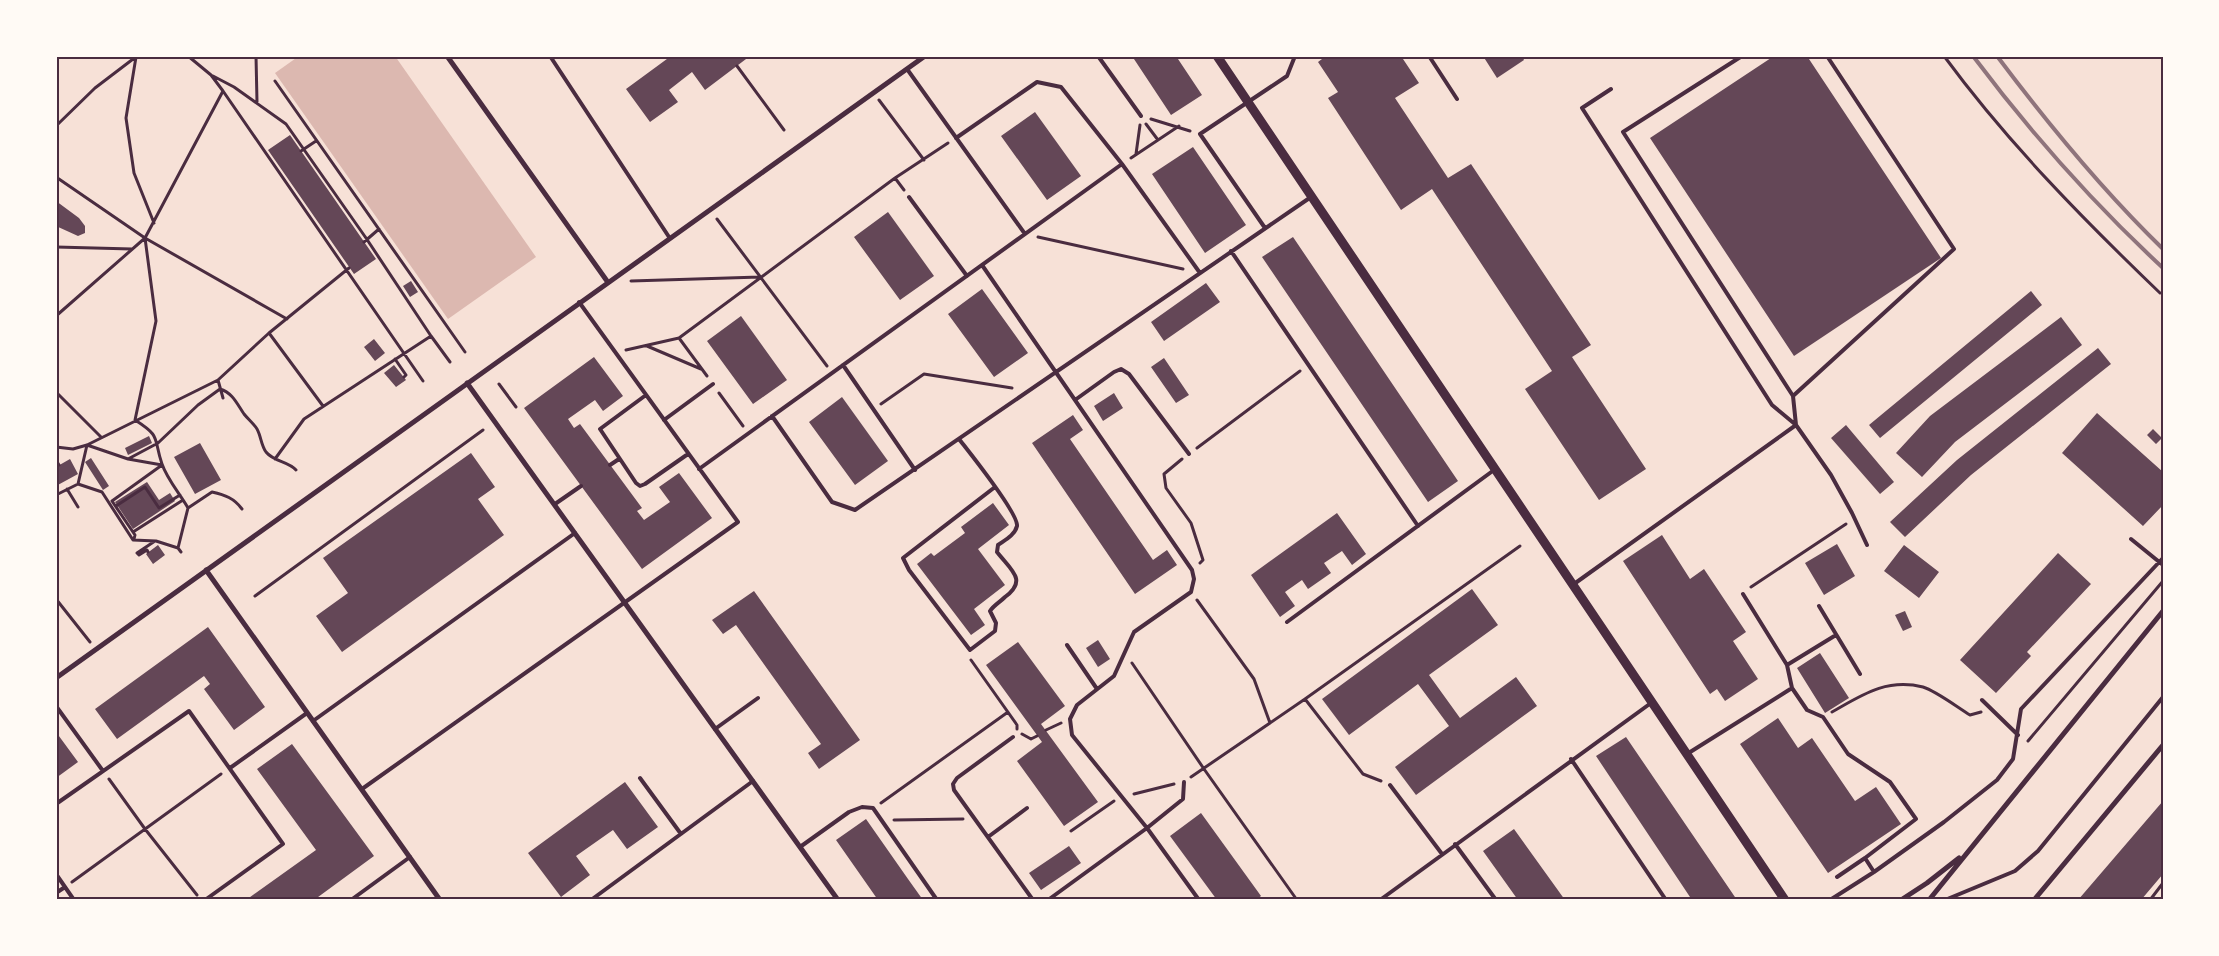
<svg xmlns="http://www.w3.org/2000/svg" width="2219" height="956" viewBox="0 0 2219 956" font-family="'Fira Sans',sans-serif">
  <style>
    .water { fill: #dcb8b0 }
    .building { fill: #644757 }
    .lines { fill: none; stroke-linecap: round; stroke-linejoin: round }
    .path { stroke: #4a2c40; stroke-width: 3 }
    .service { stroke: #4a2c40; stroke-width: 4 }
    .minor { stroke: #4a2c40; stroke-width: 5 }
    .tertiary { stroke: #4a2c40; stroke-width: 9 }
    .rail { stroke: #8f747c; stroke-width: 4 }
    .neatline { fill: none; stroke: #4a2c40; stroke-width: 2 }
  </style>
  <rect width="100%" height="100%" fill="#f7e1d7"/>
  <path class="water" d="M 299,56 L 395,56 L 536,257 L 448,319 L 275,73 Z"/>
  <path class="building" d="M 671,56 L 750,56 L 705,90 L 692,72 L 669,90 L 678,102 L 650,122 L 626,89 Z
    M 1132,56 L 1176,56 L 1202,95 L 1171,115 Z
    M 1326,56 L 1401,56 L 1419,83 L 1395,98 L 1448,178 L 1471,164 L 1591,345 L 1572,357 L 1646,469 L 1599,500 L 1525,389 L 1552,371 L 1432,189 L 1401,210 L 1328,98 L 1338,92 L 1318,62 Z
    M 1483,56 L 1522,56 L 1524,60 L 1497,78 Z
    M 1774,56 L 1807,56 L 1941,258 L 1794,356 L 1650,138 Z
    M 1035,112 L 1081,176 L 1047,200 L 1001,136 Z
    M 290,135 L 376,259 L 354,274 L 268,150 Z
    M 1193,147 L 1246,225 L 1205,253 L 1152,174 Z
    M 56,201 L 79,218 L 85,226 L 85,233 L 78,236 L 56,226 Z
    M 888,212 L 934,276 L 900,300 L 854,237 Z
    M 1293,237 L 1458,481 L 1428,502 L 1262,257 Z
    M 411,281 L 418,292 L 410,297 L 403,286 Z
    M 1206,283 L 1220,302 L 1164,341 L 1151,322 Z
    M 982,289 L 1028,353 L 994,377 L 948,314 Z
    M 2031,291 L 2042,305 L 1880,438 L 1869,425 Z
    M 741,316 L 787,380 L 753,404 L 707,341 Z
    M 2061,317 L 2082,345 L 1955,442 L 1922,477 L 1896,453 L 1930,416 Z
    M 374,339 L 385,353 L 375,361 L 364,347 Z
    M 2098,348 L 2111,364 L 1971,475 L 1905,537 L 1890,522 L 1957,460 Z
    M 594,357 L 623,396 L 603,411 L 595,400 L 568,419 L 574,428 L 580,424 L 642,508 L 637,511 L 644,520 L 670,502 L 659,487 L 679,473 L 712,518 L 642,569 L 524,408 Z
    M 1164,358 L 1189,395 L 1176,403 L 1151,367 Z
    M 394,365 L 406,380 L 396,387 L 384,373 Z
    M 1114,393 L 1123,408 L 1103,421 L 1094,406 Z
    M 842,397 L 888,461 L 855,485 L 809,422 Z
    M 2097,413 L 2163,472 L 2163,505 L 2143,526 L 2062,453 Z
    M 1073,415 L 1083,430 L 1070,439 L 1153,560 L 1167,550 L 1177,565 L 1135,594 L 1032,443 Z
    M 1846,425 L 1894,482 L 1880,494 L 1831,438 Z
    M 2153,429 L 2162,438 L 2156,444 L 2147,435 Z
    M 149,436 L 152,443 L 128,455 L 125,448 Z
    M 200,443 L 221,480 L 195,494 L 174,457 Z
    M 471,453 L 495,487 L 478,499 L 504,535 L 342,652 L 316,616 L 348,593 L 323,558 Z
    M 91,458 L 109,486 L 103,490 L 85,462 Z
    M 70,459 L 78,474 L 56,486 L 56,467 Z
    M 147,482 L 159,500 L 170,493 L 175,501 L 133,529 L 115,502 Z
    M 993,503 L 1009,525 L 978,549 L 1005,585 L 974,609 L 985,625 L 971,635 L 917,564 L 931,553 L 934,556 L 965,533 L 961,527 Z
    M 1337,513 L 1366,554 L 1352,565 L 1342,551 L 1324,563 L 1331,573 L 1308,589 L 1302,580 L 1285,592 L 1295,606 L 1280,617 L 1251,575 Z
    M 1662,535 L 1690,579 L 1704,569 L 1746,632 L 1733,641 L 1758,679 L 1725,701 L 1717,689 L 1710,694 L 1623,561 Z
    M 1837,544 L 1855,576 L 1824,595 L 1805,563 Z
    M 158,545 L 165,555 L 153,564 L 146,554 Z
    M 1904,545 L 1939,572 L 1919,598 L 1884,571 Z
    M 2058,553 L 2091,584 L 2027,652 L 2031,656 L 1996,693 L 1960,660 Z
    M 1472,589 L 1498,625 L 1429,675 L 1460,718 L 1516,677 L 1537,706 L 1416,795 L 1395,767 L 1449,726 L 1418,684 L 1349,735 L 1322,699 Z
    M 754,591 L 860,740 L 819,769 L 808,753 L 821,744 L 736,625 L 723,634 L 712,620 Z
    M 1905,611 L 1912,627 L 1903,631 L 1895,615 Z
    M 208,627 L 265,707 L 234,730 L 204,689 L 210,684 L 204,676 L 117,739 L 95,709 Z
    M 1098,640 L 1110,659 L 1098,667 L 1086,648 Z
    M 1018,642 L 1065,706 L 1041,724 L 1098,802 L 1064,826 L 1017,761 L 1042,742 L 986,665 Z
    M 1820,653 L 1849,698 L 1825,713 L 1797,668 Z
    M 1778,718 L 1798,748 L 1812,738 L 1855,801 L 1876,787 L 1901,824 L 1828,873 L 1740,744 Z
    M 56,732 L 78,762 L 56,778 Z
    M 1626,737 L 1737,900 L 1692,900 L 1596,756 Z
    M 292,744 L 374,856 L 314,900 L 246,900 L 316,850 L 257,769 Z
    M 625,782 L 658,827 L 627,849 L 613,830 L 576,856 L 590,875 L 561,897 L 528,853 Z
    M 2163,801 L 2163,874 L 2141,900 L 2078,900 Z
    M 1201,813 L 1261,896 L 1256,900 L 1217,900 L 1170,836 Z
    M 866,819 L 908,879 L 923,900 L 878,900 L 836,840 Z
    M 1514,829 L 1565,900 L 1518,900 L 1483,851 Z
    M 1069,846 L 1081,863 L 1041,890 L 1029,873 Z"/>
  <g class="lines">
    <path class="path" d="M 188,56 L 211,75 L 223,91 L 423,381
      M 256,56 L 257,102
      M 1944,56 C 2008,143 2083,219 2160,293
      M 136,57 L 126,118 L 134,173 L 154,223
      M 737,66 L 784,130
      M 213,76 L 234,87 L 286,124 L 366,238 L 431,336
      M 275,81 L 465,352
      M 879,100 L 924,160
      M 1151,119 L 1190,131
      M 1146,124 L 1158,140
      M 56,126 L 95,88 L 137,56
      M 301,151 L 316,141
      M 1136,154 L 1140,125
      M 1131,158 L 1179,126
      M 56,177 L 145,238 L 287,319
      M 895,178 L 904,190
      M 717,219 L 827,366
      M 1038,237 L 1183,269
      M 145,238 L 156,321 L 135,420 C 162,437 153,438 162,464 C 167,479 180,494 188,508
      M 364,242 L 379,229
      M 56,247 L 132,249
      M 631,281 L 760,277
      M 56,316 L 145,238 L 223,91
      M 269,333 L 323,406
      M 679,338 L 707,376
      M 647,346 L 701,369
      M 626,350 L 679,338 L 895,178 L 948,143
      M 395,359 L 406,375 L 404,377
      M 218,380 L 223,398
      M 499,384 L 516,407
      M 56,392 L 101,437
      M 719,393 L 743,426
      M 881,404 L 924,374 L 1012,388
      M 56,447 L 73,449 L 87,445 L 218,380 L 269,333 L 349,268
      M 1197,448 L 1300,371
      M 128,459 L 158,443 L 198,405 L 220,389 C 233,393 237,404 244,414 C 248,419 254,424 257,429 C 261,436 261,445 266,452 C 274,462 288,461 296,470
      M 275,459 L 304,419 L 431,336 L 450,362
      M 1182,459 L 1164,474 L 1166,488 L 1191,523 L 1203,560 L 1200,563
      M 56,460 L 59,465
      M 78,484 L 102,492 L 133,540 L 156,541 L 178,548
      M 67,489 L 78,507
      M 56,495 L 78,484 L 87,445 L 128,459 L 162,465
      M 116,506 L 145,487 L 159,508 L 180,495
      M 133,532 L 183,500
      M 134,539 L 135,535 L 112,501 L 162,465
      M 181,552 L 178,548 L 188,508 L 212,492 C 225,495 234,498 242,509
      M 139,555 L 137,553 L 155,541
      M 139,555 L 147,550 L 148,552
      M 1751,587 L 1846,524
      M 255,596 L 483,430
      M 56,599 L 90,642
      M 1197,600 L 1254,679 L 1270,723
      M 971,660 L 1017,725 L 1017,729
      M 1132,663 L 1204,769 L 1297,900
      M 1305,699 L 1363,774 L 1381,781
      M 1832,712 C 1862,695 1886,678 1923,687 C 1936,691 1957,707 1970,715 L 1981,712
      M 1046,730 L 1061,723
      M 1022,734 L 1031,739 L 1037,736
      M 2028,741 L 2163,581
      M 1191,777 L 1305,699 L 1520,546
      M 109,779 L 145,829 L 197,895
      M 1134,794 L 1174,784
      M 881,803 L 1008,712
      M 894,820 L 963,819
      M 1071,831 L 1114,801
      M 72,882 L 221,774
      M 2150,900 L 2163,883"/>
    <path class="service" d="M 550,56 L 669,237
      M 1098,56 L 1141,116
      M 1429,56 L 1457,99
      M 1742,56 L 1623,132 L 1793,396 L 1796,425
      M 907,69 L 1025,234
      M 1611,89 L 1582,108 L 1772,405 L 1796,425 L 1831,475 L 1852,513 L 1867,545
      M 956,138 L 1037,82 L 1061,87 L 1122,164 L 1200,273
      M 909,197 L 967,276
      M 1265,228 L 1200,134 L 1287,76 L 1295,56
      M 1231,251 L 1418,526
      M 982,265 L 1192,570 L 1194,579 L 1191,592 L 1134,632 L 1114,676 L 1077,705 L 1070,719 L 1072,735 L 1147,828 L 1048,900
      M 843,365 L 915,470
      M 646,395 L 600,429 L 636,483 L 640,486 L 645,484 L 688,454
      M 1793,396 L 1954,249 L 1827,56
      M 1075,400 L 1114,372 L 1121,369 L 1129,374 L 1189,454
      M 772,416 L 832,502 L 855,510 L 1311,197
      M 664,420 L 713,384
      M 959,439 C 969,452 1019,514 1017,526 C 1015,535 1005,540 998,545 L 997,552 C 1011,570 1028,580 1005,597 C 1000,602 994,605 990,611 L 996,623 L 995,631 L 970,650 L 909,570 L 903,558 L 995,487
      M 610,465 L 619,459
      M 699,469 L 1122,164
      M 555,504 L 581,486
      M 2131,539 L 2163,565
      M 1574,584 L 1796,425
      M 1743,594 L 1787,665 L 1792,688 L 1807,710 L 1823,717 L 1848,754 L 1890,782 L 1916,819 L 1865,858 L 1874,872
      M 1819,606 L 1860,674
      M 1287,622 L 1494,470
      M 1067,645 L 1097,689
      M 1787,665 L 1836,635
      M 1982,700 L 2018,735
      M 56,706 L 103,771
      M 313,721 L 575,533
      M 715,729 L 758,698
      M 1013,737 L 957,778 L 953,784 L 954,790 L 1033,900
      M 1687,754 L 1792,688
      M 1571,759 L 1666,900
      M 230,768 L 307,713
      M 640,778 L 681,834
      M 1184,782 L 1183,799 L 1147,828 L 1199,900
      M 1390,785 L 1442,854
      M 362,789 L 738,522 L 579,302
      M 56,804 L 189,711 L 283,844 L 205,900
      M 988,837 L 1027,808
      M 1455,844 L 1496,900
      M 800,847 L 849,812 L 862,807 L 873,808 L 937,900
      M 56,874 L 74,900
      M 1837,877 L 1865,858
      M 56,893 L 65,887
      M 351,900 L 410,857
      M 591,900 L 753,781
      M 1380,900 L 1651,703
      M 1830,900 L 1874,872 L 1944,822 L 1997,780 L 2013,759 L 2021,709 L 2163,558
      M 1945,900 L 2015,871 L 2038,851 L 2163,697"/>
    <path class="minor" d="M 447,56 L 607,281
      M 467,383 L 838,900
      M 206,570 L 440,900
      M 56,678 L 925,56
      M 1901,900 L 1927,883 L 1959,858
      M 1929,900 L 2163,611
      M 2034,900 L 2163,745"/>
    <path class="tertiary" d="M 1217,56 L 1785,900"/>
    <path class="rail" d="M 1973,56 C 2030,132 2094,204 2163,268
      M 1997,56 C 2048,124 2102,190 2163,249"/>
  </g>
  <rect width="2219" height="956" fill="none" stroke="#fffaf5" stroke-width="115"/>
  <rect x="58" y="58" width="2104" height="840" class="neatline"/>
</svg>
